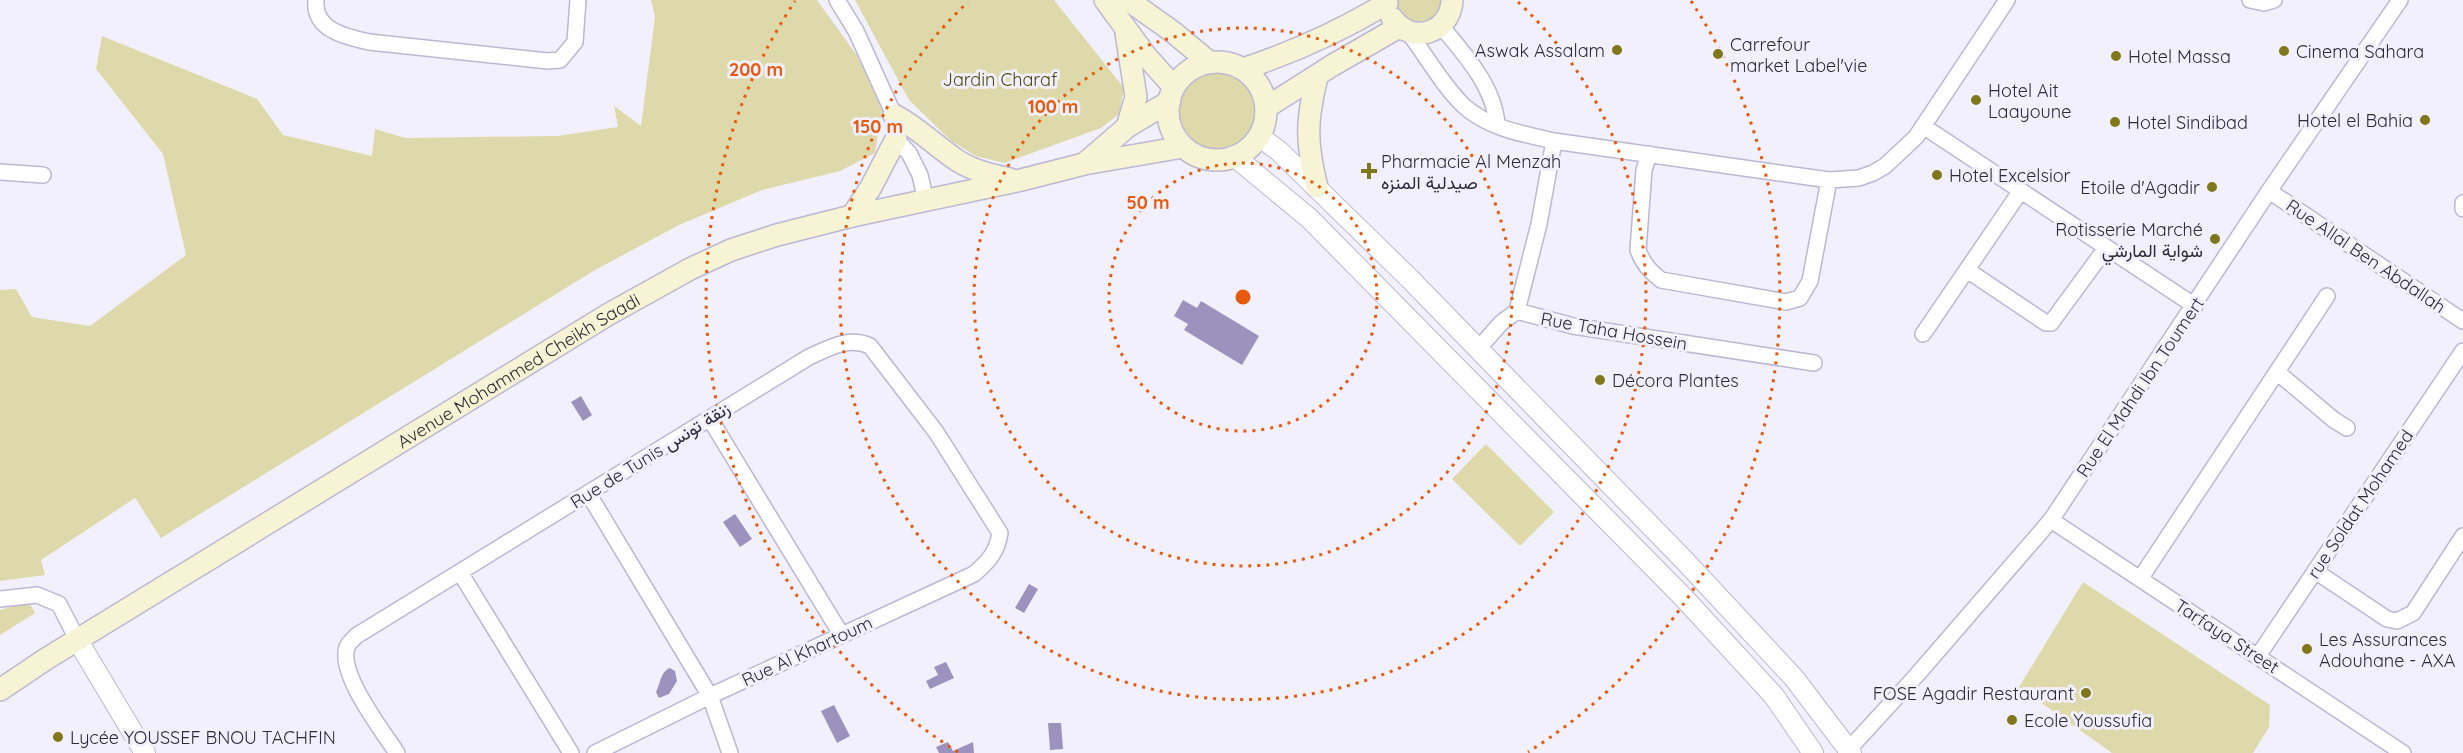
<svg xmlns="http://www.w3.org/2000/svg" width="2463" height="753" viewBox="0 0 2463 753" font-family="Quicksand,Vazirmatn,sans-serif">
  <style>
    .green { fill: #ddd9aa }
    .water { fill: #9b93be }
    .lines { fill: none; stroke-linecap: round; stroke-linejoin: round }
    .minor-casing { stroke: #bcb7d3; stroke-width: 18 }
    .tertiary-casing { stroke: #bcb7d3; stroke-width: 22 }
    .secondary-casing { stroke: #bcb7d3; stroke-width: 24 }
    .minor { stroke: #fff; stroke-width: 15 }
    .tertiary { stroke: #fff; stroke-width: 20 }
    .secondary { stroke: #f7f4d5; stroke-width: 21 }
    .ring { fill: none; stroke: #e8590c; stroke-width: 3; stroke-dasharray: 3 6 }
    .poi-dot { fill: #80761a; stroke: #f2f0fc; stroke-width: 2 }
    .labels { text-anchor: middle; dominant-baseline: central; stroke-width: 6; stroke-linejoin: round; paint-order: stroke }
    .poi-label { font-size: 18px; fill: #2d2b36; stroke: #f2f0fc; text-anchor: start }
    .park-label { font-size: 18px; fill: #4e480f; stroke: #f2f0fc }
    .street-label { font-size: 18px; fill: #2d2b36; stroke: #f2f0fc }
    .centre { fill: #e8590c; stroke: #f2f0fc; stroke-width: 3 }
    .ring-label { font-size: 18px; text-anchor: middle; font-weight: bold; fill: #e8590c; stroke: #f2f0fc; stroke-width: 6; stroke-linejoin: round; paint-order: stroke }
  </style>
  <rect width="100%" height="100%" fill="#f2f0fc"/>
  <path class="green" d="M 651,0 L 817,0 L 858,57 L 882,110 L 875,153 L 840,171 L 762,190 L 679,225 L 595,270 L 161,538 L 135,498 L 41,560 L 45,575 L 0,581 L 0,290 L 16,289 L 32,317 L 90,326 L 186,255 L 163,154 L 96,69 L 102,36 L 257,99 L 283,135 L 372,156 L 375,129 L 405,138 L 557,136 L 618,127 L 614,106 L 641,126 L 655,17 Z
    M 855,0 L 1054,0 L 1124,88 L 1119,114 L 1101,128 L 1004,163 L 976,156 L 951,141 L 909,100 Z
    M 1396,0 L 1447,0 L 1433,21 C 1414,24 1399,22 1396,0 Z
    M1179 110a39 39 0 1 1 78 0a39 39 0 1 1-78 0Z
    M 1486,444 L 1554,512 L 1520,546 L 1452,479 Z
    M 2083,582 L 2270,705 L 2269,727 L 2253,753 L 2112,753 L 2019,687 Z
    M 29,602 L 35,613 L 0,635 L 0,610 Z"/>
  <path class="water" d="M 1183,300 L 1197,308 L 1201,301 L 1259,336 L 1242,365 L 1184,330 L 1188,324 L 1174,316 Z
    M 581,396 L 592,415 L 583,421 L 571,402 Z
    M 735,514 L 752,539 L 740,547 L 723,522 Z
    M 1029,584 L 1038,589 L 1024,613 L 1015,608 Z
    M 946,662 L 954,678 L 930,689 L 926,681 L 938,675 L 934,667 Z
    M 670,668 L 675,671 L 677,681 L 669,694 L 659,698 L 656,692 C 661,683 660,672 670,668 Z
    M 834,705 L 850,736 L 837,743 L 821,711 Z
    M 1048,723 L 1061,723 L 1063,749 L 1050,750 Z
    M 948,742 L 953,751 L 973,742 L 974,753 L 939,753 L 936,747 Z"/>
  <g class="lines">
    <defs>
      <path id="minor" d="M 316,0 C 313,30 346,37 369,42 L 548,61 L 560,60 L 575,42 L 578,0
        M 837,0 L 856,31 L 894,115 L 896,139 L 909,153 L 920,175 L 926,201
        M 2250,0 L 2264,3 L 2274,0
        M 1441,26 C 1464,53 1495,88 1497,125
        M 1408,32 C 1426,55 1442,85 1464,106 C 1488,128 1523,134 1554,141 L 1829,180 L 1859,178 L 1873,173 L 1885,166 L 1916,137 L 2007,0
        M 1923,126 L 2195,306
        M 1554,141 L 1539,224 L 1517,311 L 1573,326 L 1814,363
        M 1649,154 L 1644,170 L 1638,250 C 1643,264 1650,271 1661,280 L 1786,302 L 1800,298 L 1810,281 L 1829,180
        M 0,172 L 43,175
        M 2269,191 L 2463,321
        M 2463,203 L 2463,209
        M 1967,270 L 2046,323 L 2051,323 L 2106,248
        M 1923,334 L 2020,192
        M 1479,348 L 1501,323 L 1517,311
        M 2277,372 L 2334,420 L 2347,428
        M 710,419 L 841,634
        M 588,493 L 710,696 L 730,753
        M 2051,520 L 2403,753
        M 2315,571 L 2387,619 L 2397,621 L 2413,613 L 2463,536
        M 461,574 L 571,753
        M 2140,579 L 2327,296
        M 0,599 L 37,595 L 59,604 L 78,641
        M 2258,656 L 2463,351
        M 1849,749 L 1916,676 L 2051,520 L 2269,191 L 2400,0
        M 397,753 C 382,730 338,674 347,647 C 349,642 353,640 356,636 L 809,357 C 829,348 849,336 870,346 L 936,432 L 1000,533 C 997,552 989,561 974,574 L 710,696 L 595,753"/>
      <path id="tertiary" d="M 1260,137 L 1279,151 L 1410,279 L 1684,560 L 1794,678 L 1851,753
        M 1234,156 L 1310,219 L 1683,597 L 1774,696 L 1813,753
        M 78,641 L 145,753"/>
      <g id="secondary">
        <path d="M 1105,0 L 1146,56 L 1174,87"/>
        <path d="M 1128,0 L 1173,32 L 1209,62"/>
        <path d="M 1392,18 C 1411,46 1451,33 1452,0"/>
        <path d="M 1126,33 L 1136,97 L 1127,127"/>
        <circle cx="1217" cy="111" r="49"/>
        <path d="M 1243,69 C 1294,52 1341,31 1387,3"/>
        <path d="M 1317,77 C 1306,122 1306,143 1317,187"/>
        <path d="M 1267,107 L 1333,65 L 1399,27"/>
        <path d="M 894,115 C 919,128 935,146 958,161 C 974,171 992,175 1010,179"/>
        <path d="M 1084,164 L 1127,127 L 1170,101"/>
        <path d="M 852,216 L 871,187 L 896,139"/>
        <path id="s1" d="M 0,690 L 46,659 L 609,314 L 690,269 L 731,250 L 777,235 L 852,216 L 1017,181 L 1084,164 L 1183,147"/>
      </g>
    </defs>
    <use href="#minor" class="minor-casing"/>
    <use href="#tertiary" class="tertiary-casing"/>
    <use href="#secondary" class="secondary-casing"/>
    <use href="#minor" class="minor"/>
    <use href="#tertiary" class="tertiary"/>
    <use href="#secondary" class="secondary"/>
  </g>
  <g class="ring">
    <circle cx="1243" cy="297" r="134"/>
    <circle cx="1243" cy="297" r="269"/>
    <path d="M1518 2A403 403 0 1 1 968 2"/>
    <path d="M958 752A537 537 0 0 1 795 1M1691 1A537 537 0 0 1 1528 752"/>
  </g>
  <g class="poi-dot">
    <circle cx="1617" cy="50" r="6"/>
    <circle cx="2284" cy="51" r="6"/>
    <circle cx="1718" cy="54" r="6"/>
    <circle cx="2116" cy="56" r="6"/>
    <circle cx="1976" cy="100" r="6"/>
    <circle cx="2425" cy="120" r="6"/>
    <circle cx="2115" cy="122" r="6"/>
    <path d="M1366 162h6v6h6v6h-6v6h-6v-6h-6v-6h6z"/>
    <circle cx="1937" cy="175" r="6"/>
    <circle cx="2212" cy="187" r="6"/>
    <circle cx="2215" cy="239" r="6"/>
    <circle cx="1600" cy="380" r="6"/>
    <circle cx="2307" cy="649" r="6"/>
    <circle cx="2086" cy="693" r="6"/>
    <circle cx="2012" cy="720" r="6"/>
    <circle cx="58" cy="737" r="6"/>
  </g>
  <g class="labels">
    <g class="poi-label">
      <text x="1730" y="44">Carrefour<tspan x="1730" dy="21">market Label'vie</tspan></text>
      <text x="1605" y="50" text-anchor="end">Aswak Assalam</text>
      <text x="2296" y="51">Cinema Sahara</text>
      <text x="2128" y="56">Hotel Massa</text>
      <text x="1988" y="90">Hotel Ait<tspan x="1988" dy="21">Laayoune</tspan></text>
      <text x="2413" y="120" text-anchor="end">Hotel el Bahia</text>
      <text x="2127" y="122">Hotel Sindibad</text>
      <text x="1381" y="161">Pharmacie Al Menzah<tspan x="1381" dy="21">صيدلية المنزه</tspan></text>
      <text x="1949" y="175">Hotel Excelsior</text>
      <text x="2200" y="187" text-anchor="end">Etoile d'Agadir</text>
      <text x="2203" y="229" text-anchor="end">Rotisserie Marché<tspan x="2203" dy="21">شواية المارشي</tspan></text>
      <text x="1612" y="380">Décora Plantes</text>
      <text x="2319" y="639">Les Assurances<tspan x="2319" dy="21">Adouhane - AXA</tspan></text>
      <text x="2074" y="693" text-anchor="end">FOSE Agadir Restaurant</text>
      <text x="2024" y="720">Ecole Youssufia</text>
      <text x="70" y="737">Lycée YOUSSEF BNOU TACHFIN</text>
    </g>
    <g class="park-label">
      <text x="1000" y="79">Jardin Charaf</text>
    </g>
    <g class="street-label">
      <text transform="translate(2366 256) rotate(34)">Rue Allal Ben Abdallah</text>
      <text transform="translate(1614 331) rotate(10)">Rue Taha Hossein</text>
      <text stroke="none"><textPath href="#s1" startOffset="609">Avenue Mohammed Cheikh Saadi</textPath></text>
      <text transform="translate(2140 387) rotate(-56)">Rue El Mahdi Ibn Toumert</text>
      <text transform="translate(650 455) rotate(-32)">Rue de Tunis زنقة تونس</text>
      <text transform="translate(2360 504) rotate(-56)">rue Soldat Mohamed</text>
      <text transform="translate(2227 636) rotate(33)">Tarfaya Street</text>
      <text transform="translate(807 651) rotate(-25)">Rue Al Khartoum</text>
    </g>
  </g>
  <circle cx="1243" cy="297" r="9" class="centre"/>
  <g class="ring-label">
    <text x="756" y="76">200 m</text>
    <text x="1053" y="113">100 m</text>
    <text x="878" y="133">150 m</text>
    <text x="1148" y="209">50 m</text>
  </g>
</svg>
